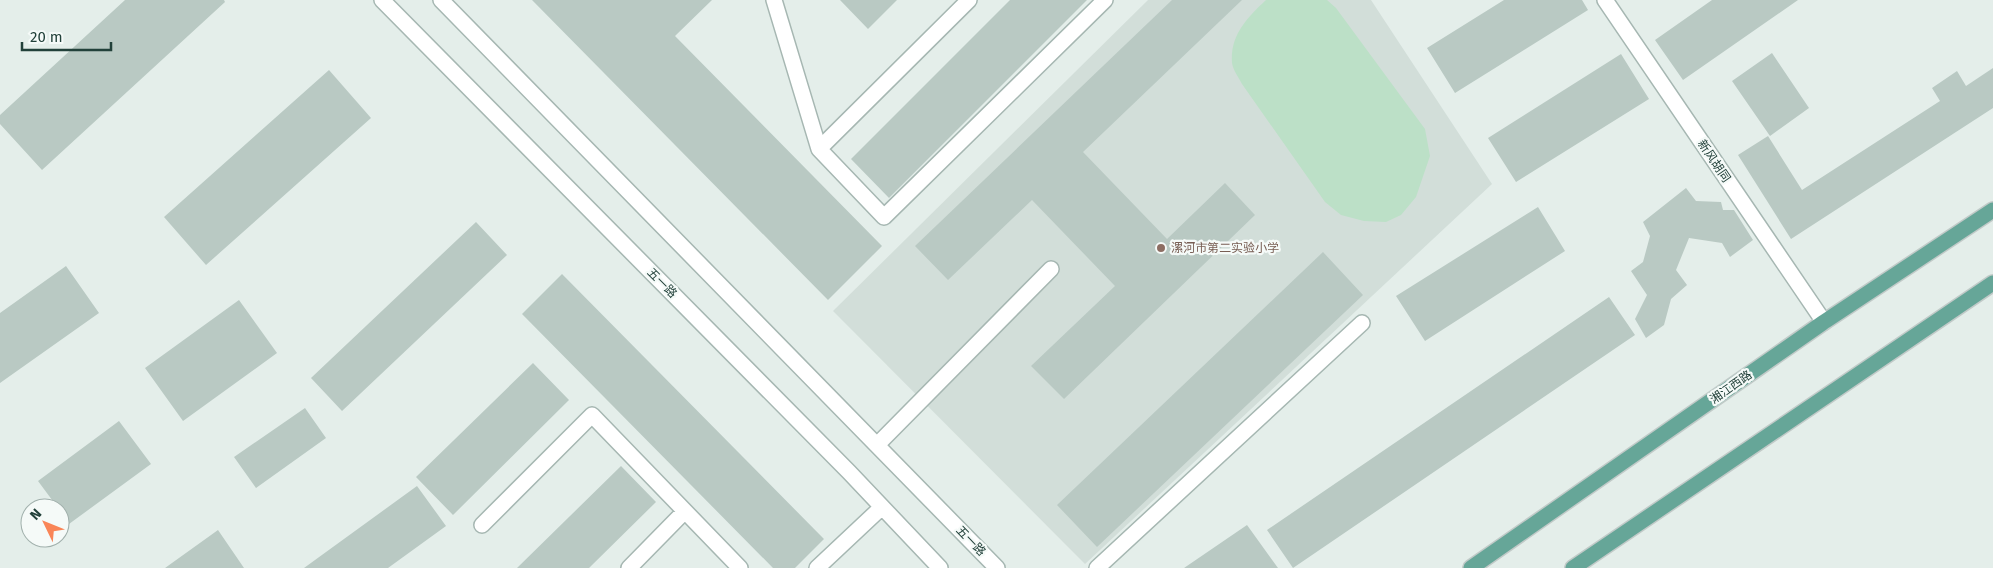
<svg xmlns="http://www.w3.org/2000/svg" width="1993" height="568" viewBox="0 0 1993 568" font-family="'Fira Sans','Noto Sans SC',sans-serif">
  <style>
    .built { fill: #d2ded9 }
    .green { fill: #bce0c7 }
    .building { fill: #b9c9c3 }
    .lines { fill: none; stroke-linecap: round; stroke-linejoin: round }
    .minor-casing { stroke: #a6b7b2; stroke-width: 18 }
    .major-casing { stroke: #c1cac8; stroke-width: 18 }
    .minor { stroke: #fff; stroke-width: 15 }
    .major { stroke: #66a698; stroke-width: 15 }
    .education-dot { fill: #8d6e63; stroke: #f5faf8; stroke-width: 2 }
    .labels { text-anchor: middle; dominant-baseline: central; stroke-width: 4.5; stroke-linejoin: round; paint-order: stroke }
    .street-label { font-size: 12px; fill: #22413a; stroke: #f5faf8 }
    .education-label { font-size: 12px; fill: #785e54; stroke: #f5faf8; text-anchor: start }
  </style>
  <rect width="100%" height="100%" fill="#e4eeea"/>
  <path class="built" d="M 1148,0 L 1371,0 L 1492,184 L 1085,564 L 833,311 Z"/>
  <path class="green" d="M 1266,0 L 1327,0 L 1336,8 L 1425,129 L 1430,156 L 1416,197 L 1401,215 L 1386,222 L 1364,221 L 1341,215 L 1325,202 L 1242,84 C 1239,78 1233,70 1232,63 C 1230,35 1247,18 1266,0 Z"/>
  <path class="building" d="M 125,0 L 224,0 L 225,2 L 42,170 L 0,124 L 0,115 Z
    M 532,0 L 712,0 L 675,36 L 882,246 L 828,300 Z
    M 840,0 L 897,0 L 868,29 Z
    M 1010,0 L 1087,0 L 889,198 L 851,159 Z
    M 1172,0 L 1242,0 L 1083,152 L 1167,239 L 1225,183 L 1255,215 L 1064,399 L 1031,366 L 1115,286 L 1032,200 L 948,280 L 915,246 Z
    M 1504,0 L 1582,0 L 1588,10 L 1455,93 L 1427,48 Z
    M 1712,0 L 1798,0 L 1683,80 L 1655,40 Z
    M 1772,53 L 1809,108 L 1770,136 L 1732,81 Z
    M 1621,54 L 1649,99 L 1516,182 L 1488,138 Z
    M 1993,68 L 1993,108 L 1791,239 L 1738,155 L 1768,136 L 1802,190 L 1940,101 L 1932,88 L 1957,71 L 1966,86 Z
    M 329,70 L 371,118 L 206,265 L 164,217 Z
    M 1686,188 L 1696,201 L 1721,202 L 1723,210 L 1734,210 L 1753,240 L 1730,257 L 1722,243 L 1689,238 L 1676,270 L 1687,285 L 1671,299 L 1664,325 L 1646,338 L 1635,319 L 1647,295 L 1631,271 L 1643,262 L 1650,236 L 1643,222 Z
    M 1538,207 L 1565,251 L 1425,341 L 1396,296 Z
    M 476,222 L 507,255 L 342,411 L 311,378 Z
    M 1323,252 L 1363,295 L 1097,547 L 1057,505 Z
    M 66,266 L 99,313 L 0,383 L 0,313 Z
    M 562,274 L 824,539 L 795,568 L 773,568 L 522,314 Z
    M 1609,297 L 1635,335 L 1293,568 L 1267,530 Z
    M 239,300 L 277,353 L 183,421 L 145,368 Z
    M 533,363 L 569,400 L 453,515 L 416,477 Z
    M 305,408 L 326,438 L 256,488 L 234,457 Z
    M 119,421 L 151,464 L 69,524 L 60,511 L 60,508 L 58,508 L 38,481 Z
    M 621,466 L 656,502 L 589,568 L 517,568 Z
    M 417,486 L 446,526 L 388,568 L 304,568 Z
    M 1247,525 L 1278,568 L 1184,568 Z
    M 218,530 L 244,568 L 165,568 Z"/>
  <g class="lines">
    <defs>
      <path id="minor" d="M 382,0 L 849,472 L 940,568
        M 441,0 L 997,568
        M 774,0 L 819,149 L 884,217 L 1105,0
        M 1605,0 L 1824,322
        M 819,149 L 969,0
        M 877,445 L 1051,269
        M 482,525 L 592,415 L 740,568
        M 629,568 L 684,512
        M 817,568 L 882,507
        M 1097,568 L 1362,323"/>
      <path id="major" d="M 1471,568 L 1824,322 L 1993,210
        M 1573,568 L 1993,283"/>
    </defs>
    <use href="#minor" class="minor-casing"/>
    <use href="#major" class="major-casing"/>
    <use href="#minor" class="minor"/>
    <use href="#major" class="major"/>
  </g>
  <circle class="education-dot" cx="1161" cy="248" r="5"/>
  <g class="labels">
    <g class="street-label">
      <text transform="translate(1714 161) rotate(56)">新风胡同</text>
      <text transform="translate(662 283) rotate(45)">五一路</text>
      <text transform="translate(1731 387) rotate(-35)">湘江西路</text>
      <text transform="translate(971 541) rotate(46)">五一路</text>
    </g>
    <g class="education-label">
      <text x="1171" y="248">漯河市第二实验小学</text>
    </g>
  </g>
  <g transform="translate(45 523) rotate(313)"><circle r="24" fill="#f5faf8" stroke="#a1b0ac"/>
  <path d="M0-4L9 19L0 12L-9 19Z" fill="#f98557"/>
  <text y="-8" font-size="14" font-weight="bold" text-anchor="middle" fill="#22413a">N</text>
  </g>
  <path d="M22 42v8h89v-8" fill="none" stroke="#22413a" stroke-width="2.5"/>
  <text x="30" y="42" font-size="15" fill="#22413a" stroke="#f5faf8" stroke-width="4" paint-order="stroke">20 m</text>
</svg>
